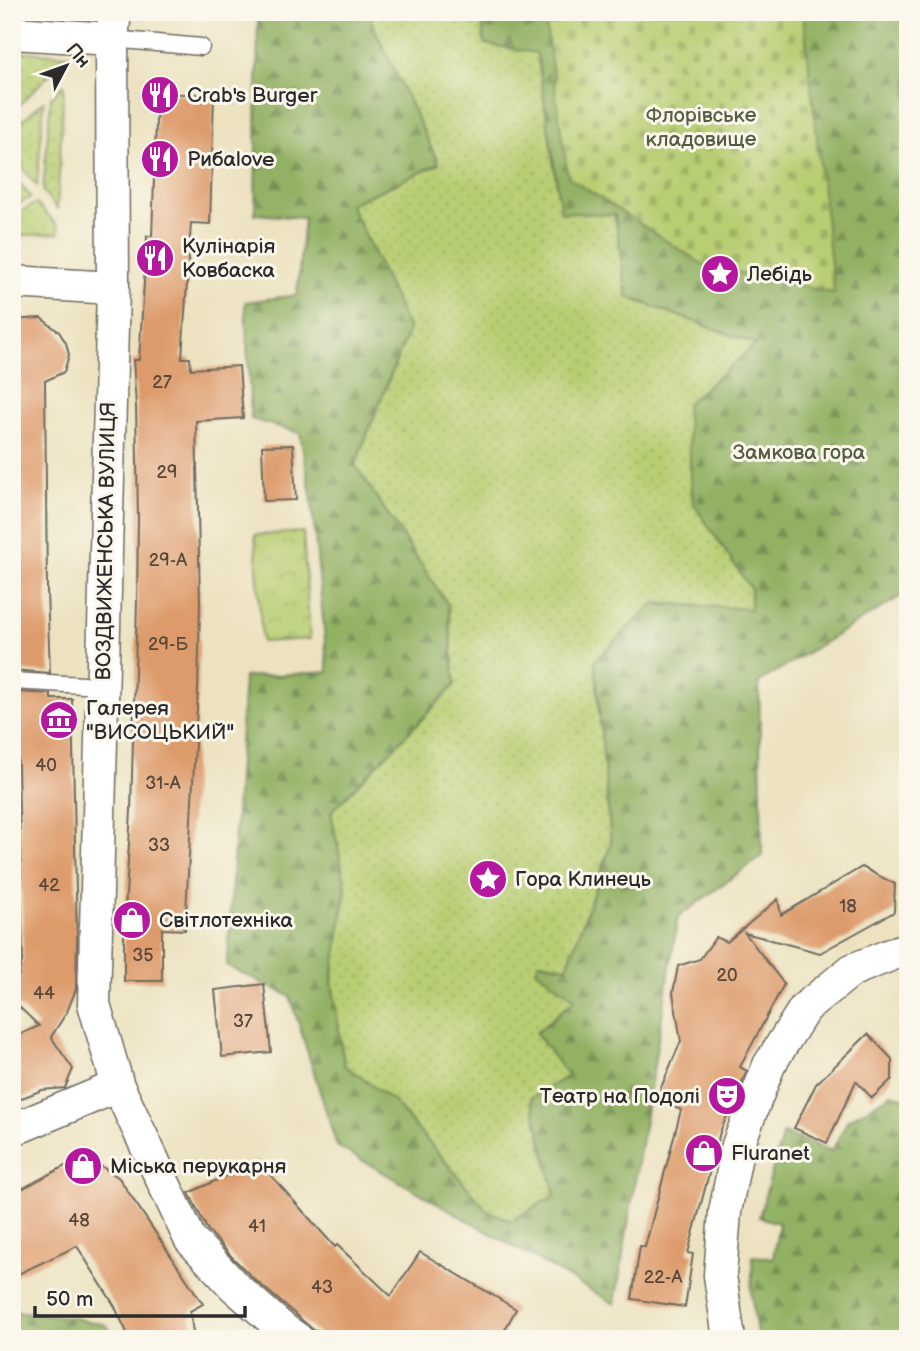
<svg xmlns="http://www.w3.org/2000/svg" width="920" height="1351" viewBox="0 0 920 1351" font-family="'Balsamiq Sans',sans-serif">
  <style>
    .grass { fill: url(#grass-dots); stroke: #727c4e; stroke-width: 2 }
    .forest { fill: url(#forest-firs); stroke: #5e6e48; stroke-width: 2 }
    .cemetery { fill: url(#cemetery-stones); stroke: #727c4e; stroke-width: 2 }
    .park { fill: url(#park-crowns); stroke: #727c4e; stroke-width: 2 }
    .building { fill: #dd9b6c }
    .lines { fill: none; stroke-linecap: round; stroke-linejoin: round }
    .lane-casing { stroke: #6f6b5f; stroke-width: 19 }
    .street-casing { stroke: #6f6b5f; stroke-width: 35 }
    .lane { stroke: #fff; stroke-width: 16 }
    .street { stroke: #fff; stroke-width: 32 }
    .labels { text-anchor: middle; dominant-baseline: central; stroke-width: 6; stroke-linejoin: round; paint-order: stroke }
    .number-label { font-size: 18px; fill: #58473b }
    .poi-label { font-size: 21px; fill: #2b2b2b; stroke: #fbf7ec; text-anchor: start }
    .park-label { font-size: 21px; fill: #555c40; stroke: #fbf7ec }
    .street-label { font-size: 21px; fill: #2b2b2b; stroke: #fbf7ec }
  </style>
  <defs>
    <pattern id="grass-dots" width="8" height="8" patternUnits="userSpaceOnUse" patternTransform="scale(1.75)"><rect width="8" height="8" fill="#b8ce72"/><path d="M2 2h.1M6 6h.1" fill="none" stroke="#9eb163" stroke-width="1.8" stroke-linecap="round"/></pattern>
    <pattern id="forest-firs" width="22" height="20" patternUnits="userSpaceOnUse" patternTransform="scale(1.75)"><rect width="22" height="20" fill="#92b164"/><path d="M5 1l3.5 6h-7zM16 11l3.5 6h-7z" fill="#779053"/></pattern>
    <pattern id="cemetery-stones" width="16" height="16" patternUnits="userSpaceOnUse" patternTransform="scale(1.75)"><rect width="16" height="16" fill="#b8ce72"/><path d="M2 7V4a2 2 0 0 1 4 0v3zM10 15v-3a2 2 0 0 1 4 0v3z" fill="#9eb163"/></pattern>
    <pattern id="park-crowns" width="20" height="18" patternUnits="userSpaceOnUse" patternTransform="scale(1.75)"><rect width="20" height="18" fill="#b8ce72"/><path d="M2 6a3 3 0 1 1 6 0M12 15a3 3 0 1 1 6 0" fill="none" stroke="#9eb163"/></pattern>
  </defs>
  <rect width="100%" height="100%" fill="#fbf7ec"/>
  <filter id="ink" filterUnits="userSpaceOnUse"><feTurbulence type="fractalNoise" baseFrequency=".0143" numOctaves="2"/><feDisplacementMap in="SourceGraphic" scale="14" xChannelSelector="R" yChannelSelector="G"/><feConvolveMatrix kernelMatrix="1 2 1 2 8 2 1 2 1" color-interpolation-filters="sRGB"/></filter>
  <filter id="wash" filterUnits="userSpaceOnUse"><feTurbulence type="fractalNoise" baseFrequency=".00686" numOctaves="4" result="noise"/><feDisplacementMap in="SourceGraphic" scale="28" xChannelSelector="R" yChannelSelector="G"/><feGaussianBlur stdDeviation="1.57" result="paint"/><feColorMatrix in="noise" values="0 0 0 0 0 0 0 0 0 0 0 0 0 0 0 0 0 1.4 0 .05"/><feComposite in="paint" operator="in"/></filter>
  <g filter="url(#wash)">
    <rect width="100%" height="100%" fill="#ece2c0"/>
    <path class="grass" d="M 373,12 L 482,12 L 485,44 L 537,52 L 561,211 L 615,215 L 627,297 L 756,344 L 693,503 L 751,589 L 750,610 L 655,603 L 595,661 L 611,844 L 567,967 L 539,962 L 575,999 L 568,1076 L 531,1098 L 555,1195 L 511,1221 L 487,1210 L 393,1101 L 344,1065 L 332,981 L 346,888 L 331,812 L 455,685 L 448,605 L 355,465 L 409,329 L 350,204 L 439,164 L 370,21 Z
      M 12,51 L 69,55 L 12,112 Z
      M 64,85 L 57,209 L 43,191 L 51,97 Z
      M 44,101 L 37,186 L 12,155 L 12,129 Z
      M 12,175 L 31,197 L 12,208 Z
      M 36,203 L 58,226 L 59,233 L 12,236 L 12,217 Z"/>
    <path class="forest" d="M 258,12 L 373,12 L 371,21 L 439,164 L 350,204 L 409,329 L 355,465 L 448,605 L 455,685 L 331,812 L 346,888 L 332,981 L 344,1065 L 393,1101 L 487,1210 L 511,1221 L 555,1195 L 531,1098 L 568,1076 L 536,1033 L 575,999 L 536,970 L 539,962 L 567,967 L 611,844 L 595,661 L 655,603 L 750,609 L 751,589 L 693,503 L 686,404 L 756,344 L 627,297 L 615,215 L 561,212 L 537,53 L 484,44 L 482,12 L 544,12 L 569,177 L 833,292 L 803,12 L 908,12 L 908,592 L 759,682 L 762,856 L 678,917 L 615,1304 L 337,1146 L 290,996 L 227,966 L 244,677 L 328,672 L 311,494 L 300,433 L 251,419 L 245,302 L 297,295 L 304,218 L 255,214 Z
      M 892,1094 L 908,1099 L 908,1339 L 758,1339 L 751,1293 L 753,1256 L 773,1258 L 779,1223 L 759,1217 L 783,1133 L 832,1151 L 848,1120 Z
      M 15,1311 L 74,1318 L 107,1325 L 113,1339 L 12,1339 L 12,1316 Z"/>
    <path class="cemetery" d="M 544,12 L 803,12 L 834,293 L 704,265 L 568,177 Z"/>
    <path class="park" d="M 303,532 L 310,639 L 262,642 L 255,535 Z"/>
    <g id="blocks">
      <path class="building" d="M 157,93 L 214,95 L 210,224 L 191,223 L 182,358 L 190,358 L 191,369 L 239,366 L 243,418 L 196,421 L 200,602 L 198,690 L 185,930 L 162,929 L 162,981 L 124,981 L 124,928 L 131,810 L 137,601 L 138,519 L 136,406 L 133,360 L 139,360 L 147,236 L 152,236 Z
        M 41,318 L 59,332 L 66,343 L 69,355 L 64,372 L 45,381 L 47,590 L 50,673 L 12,670 L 12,320 Z
        M 293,445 L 296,500 L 264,501 L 262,446 Z
        M 16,692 L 51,694 L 51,699 L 72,699 L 77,941 L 76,989 L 67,1012 L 51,1037 L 73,1069 L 65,1088 L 42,1090 L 12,1102 L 12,1038 L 39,1026 L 12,1000 L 23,958 Z
        M 862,867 L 895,884 L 894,912 L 820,953 L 745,933 L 784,984 L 740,1067 L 747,1071 L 720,1132 L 688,1253 L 693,1254 L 685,1307 L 632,1299 L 640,1246 L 645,1247 L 681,1110 L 656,1099 L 681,1041 L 673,993 L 678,966 L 700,959 L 716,937 L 727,942 L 778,899 L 781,915 Z
        M 264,984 L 271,1052 L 222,1057 L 215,990 Z
        M 868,1034 L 892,1059 L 892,1079 L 872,1098 L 856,1081 L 827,1143 L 794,1128 L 816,1084 Z
        M 78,1159 L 98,1164 L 119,1178 L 203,1304 L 190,1311 L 194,1339 L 130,1339 L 114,1305 L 77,1246 L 12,1277 L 12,1194 Z
        M 258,1161 L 335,1247 L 337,1245 L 391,1296 L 420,1252 L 516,1309 L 500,1339 L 324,1339 L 253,1278 L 232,1257 L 207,1229 L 189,1193 Z"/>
    </g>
  </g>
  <g filter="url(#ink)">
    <use href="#blocks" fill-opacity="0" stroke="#6f6b5f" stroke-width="2"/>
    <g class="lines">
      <defs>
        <path id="lane" d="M 112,39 L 201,47
          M 12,681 L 102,686"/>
        <path id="street" d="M 115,12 L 112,39 L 113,288 L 94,1004 L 118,1086 L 190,1239 L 235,1287 L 284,1330 L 297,1339
          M 12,33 L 112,39
          M 12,282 L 113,288
          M 12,1130 L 118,1086
          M 729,1339 L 720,1275 L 725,1212 L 738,1145 L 769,1065 L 805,1008 L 852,970 L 908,948"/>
      </defs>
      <use href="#lane" class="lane-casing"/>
      <use href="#street" class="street-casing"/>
      <use href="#lane" class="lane"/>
      <use href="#street" class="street"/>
    </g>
  </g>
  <defs>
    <symbol id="restaurant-disc" viewBox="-11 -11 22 22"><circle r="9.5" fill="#b5179e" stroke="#fbf7ec"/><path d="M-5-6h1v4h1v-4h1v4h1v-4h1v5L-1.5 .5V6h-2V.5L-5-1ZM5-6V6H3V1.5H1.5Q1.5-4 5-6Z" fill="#fff"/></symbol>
    <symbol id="sight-disc" viewBox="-11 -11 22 22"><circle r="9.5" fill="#b5179e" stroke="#fbf7ec"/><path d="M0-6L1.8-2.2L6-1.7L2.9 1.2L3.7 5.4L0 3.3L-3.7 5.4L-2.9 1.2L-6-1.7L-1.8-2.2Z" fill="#fff"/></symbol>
    <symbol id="museum-disc" viewBox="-11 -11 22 22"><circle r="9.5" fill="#b5179e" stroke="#fbf7ec"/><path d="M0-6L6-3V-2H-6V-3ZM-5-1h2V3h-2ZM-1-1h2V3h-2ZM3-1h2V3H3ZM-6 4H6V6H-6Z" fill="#fff"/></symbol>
    <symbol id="shop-disc" viewBox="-11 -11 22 22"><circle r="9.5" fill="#b5179e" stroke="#fbf7ec"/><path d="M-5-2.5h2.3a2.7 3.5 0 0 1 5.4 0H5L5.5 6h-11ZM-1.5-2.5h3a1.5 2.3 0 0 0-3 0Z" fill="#fff"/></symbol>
    <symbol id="theatre-disc" viewBox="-11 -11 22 22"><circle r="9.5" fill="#b5179e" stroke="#fbf7ec"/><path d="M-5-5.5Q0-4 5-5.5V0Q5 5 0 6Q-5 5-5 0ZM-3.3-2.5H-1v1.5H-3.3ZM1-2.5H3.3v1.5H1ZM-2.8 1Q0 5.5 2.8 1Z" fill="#fff"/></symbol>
  </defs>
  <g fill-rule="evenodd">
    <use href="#restaurant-disc" x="138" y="73" width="44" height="44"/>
    <use href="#restaurant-disc" x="138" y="137" width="44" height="44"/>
    <use href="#restaurant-disc" x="133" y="236" width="44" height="44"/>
    <use href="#sight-disc" x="698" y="252" width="44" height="44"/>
    <use href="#museum-disc" x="37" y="698" width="44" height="44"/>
    <use href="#sight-disc" x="466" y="857" width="44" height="44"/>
    <use href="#shop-disc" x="110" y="898" width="44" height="44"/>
    <use href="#theatre-disc" x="705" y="1074" width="44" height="44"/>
    <use href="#shop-disc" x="682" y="1131" width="44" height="44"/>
    <use href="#shop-disc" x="61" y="1144" width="44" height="44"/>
  </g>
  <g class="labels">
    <g class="number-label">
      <text x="162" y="382">27</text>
      <text x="167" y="472">29</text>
      <text x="168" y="560">29-А</text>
      <text x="168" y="644">29-Б</text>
      <text x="46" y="765">40</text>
      <text x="163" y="783">31-А</text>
      <text x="159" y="845">33</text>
      <text x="49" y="885">42</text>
      <text x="848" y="906">18</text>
      <text x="143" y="955">35</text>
      <text x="727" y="975">20</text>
      <text x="44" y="993">44</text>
      <text x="243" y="1021">37</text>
      <text x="79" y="1220">48</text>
      <text x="257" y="1226">41</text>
      <text x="663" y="1277">22-А</text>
      <text x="322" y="1287">43</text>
    </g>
    <g class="poi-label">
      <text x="187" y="95">Crab's Burger</text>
      <text x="187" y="159">Рибаlove</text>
      <text x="182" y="246">Кулінарія<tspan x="182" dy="24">Ковбаска</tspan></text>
      <text x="747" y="274">Лебідь</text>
      <text x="86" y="708">Галерея<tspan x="86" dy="24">"ВИСОЦЬКИЙ"</tspan></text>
      <text x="515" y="879">Гора Клинець</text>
      <text x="159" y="920">Світлотехніка</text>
      <text x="700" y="1096" text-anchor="end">Театр на Подолі</text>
      <text x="731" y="1153">Fluranet</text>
      <text x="110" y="1166">Міська перукарня</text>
    </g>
    <g class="park-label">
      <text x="701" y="115">Флорівське<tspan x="701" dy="24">кладовище</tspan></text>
      <text x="799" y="452">Замкова гора</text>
    </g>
    <g class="street-label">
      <text transform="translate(106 541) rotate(-89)">ВОЗДВИЖЕНСЬКА ВУЛИЦЯ</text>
    </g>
  </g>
  <rect width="920" height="1351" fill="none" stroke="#fbf7ec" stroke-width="42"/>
  <g transform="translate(66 66) rotate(49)" stroke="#fbf7ec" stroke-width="5" paint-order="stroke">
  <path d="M0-5L12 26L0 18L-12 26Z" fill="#2b2b2b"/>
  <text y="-10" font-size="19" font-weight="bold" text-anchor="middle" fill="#2b2b2b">Пн</text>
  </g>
  <path d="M35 1306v10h210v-10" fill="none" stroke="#2b2b2b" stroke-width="3.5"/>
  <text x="46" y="1306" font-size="21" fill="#2b2b2b" stroke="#fbf7ec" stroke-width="5" paint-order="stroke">50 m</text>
</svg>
